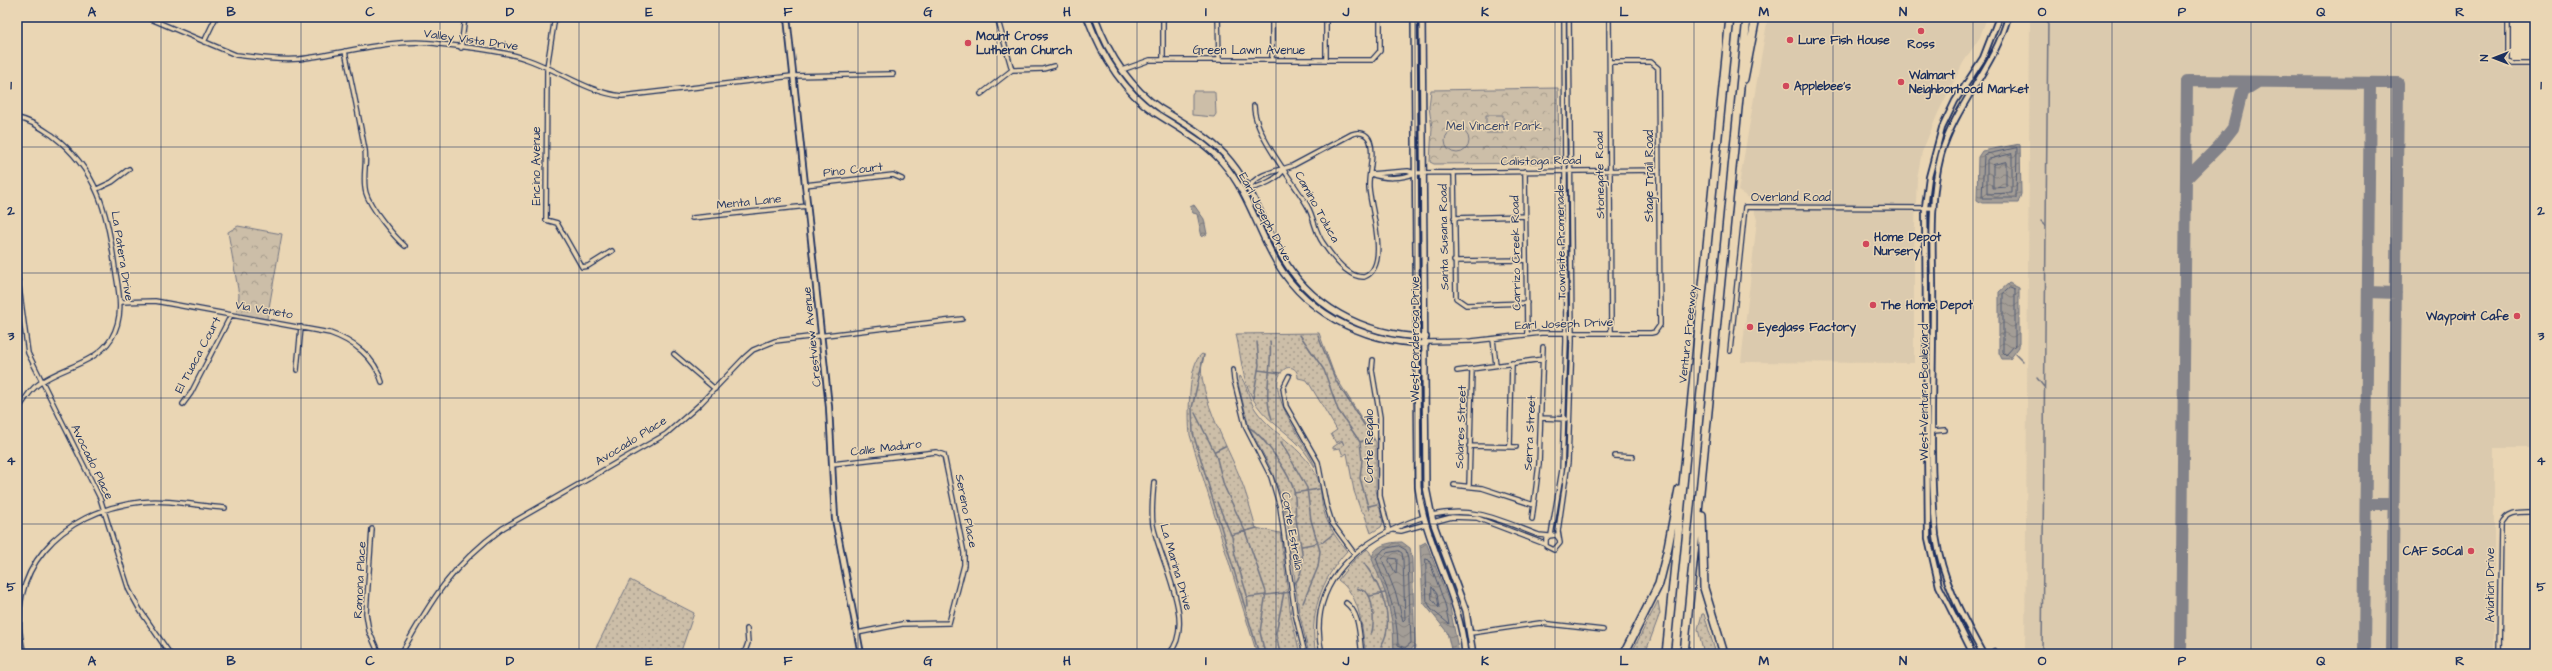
<svg xmlns="http://www.w3.org/2000/svg" width="2552" height="671" viewBox="0 0 2552 671" font-family="'Architects Daughter',sans-serif">
  <style>
    .built { fill: #dbcaae }
    .grass { fill: url(#grass-dots); stroke: #747683 }
    .forest { fill: url(#forest-crowns); stroke: #747683 }
    .pitch { fill: #ccbea8; stroke: #747683 }
    .water { fill: url(#water-waves); stroke: #6d7180 }
    .lines { fill: none; stroke-linecap: round; stroke-linejoin: round }
    .shore { stroke: #515b74; stroke-width: 1 }
    .stream { stroke: #6d7180; stroke-width: 1.5 }
    .taxiway { stroke: #828289; stroke-width: 12 }
    .minor-casing { stroke: #1b2f5e; stroke-width: 6 }
    .tertiary-casing { stroke: #1b2f5e; stroke-width: 8 }
    .secondary-casing { stroke: #1b2f5e; stroke-width: 8 }
    .motorway-casing { stroke: #1b2f5e; stroke-width: 10 }
    .minor { stroke: #ead6b4; stroke-width: 3.5 }
    .tertiary { stroke: #ead6b4; stroke-width: 4.5 }
    .secondary { stroke: #ead6b4; stroke-width: 5 }
    .motorway { stroke: #ead6b4; stroke-width: 7 }
    .grid { fill: none; stroke: #1b2f5e; stroke-width: 1; stroke-opacity: 0.55 }
    .poi-dot { fill: #d1495b; stroke: #ead6b4; stroke-width: 1.5 }
    .labels { text-anchor: middle; dominant-baseline: central; stroke-width: 3; stroke-linejoin: round; paint-order: stroke }
    .poi-label { font-size: 12px; font-weight: bold; fill: #1b2f5e; stroke: #ead6b4; text-anchor: start }
    .street-label { font-size: 12px; fill: #1b2f5e; stroke: #ead6b4 }
    .park-label { font-size: 12px; fill: #364469; stroke: #ead6b4 }
    .neatline { fill: none; stroke: #1b2f5e; stroke-width: 1.5 }
    .grid-label { font-size: 13px; text-anchor: middle; font-weight: bold; fill: #1b2f5e }
  </style>
  <defs>
    <pattern id="grass-dots" width="8" height="8" patternUnits="userSpaceOnUse"><rect width="8" height="8" fill="#ccbea8"/><path d="M2 2h.1M6 6h.1" fill="none" stroke="#a59b8c" stroke-width="1.8" stroke-linecap="round"/></pattern>
    <pattern id="forest-crowns" width="20" height="18" patternUnits="userSpaceOnUse"><rect width="20" height="18" fill="#ccbea8"/><path d="M2 6a3 3 0 1 1 6 0M12 15a3 3 0 1 1 6 0" fill="none" stroke="#a59b8c"/></pattern>
    <pattern id="water-waves" width="16" height="10" patternUnits="userSpaceOnUse"><rect width="16" height="10" fill="#a39d96"/><path d="M0 5q4-4 8 0t8 0" fill="none" stroke="#84807e"/></pattern>
  </defs>
  <rect width="100%" height="100%" fill="#ead6b4"/>
  <filter id="ink" filterUnits="userSpaceOnUse"><feTurbulence type="fractalNoise" baseFrequency=".025" numOctaves="2"/><feDisplacementMap in="SourceGraphic" scale="8" xChannelSelector="R" yChannelSelector="G"/><feConvolveMatrix kernelMatrix="1 2 1 2 8 2 1 2 1" color-interpolation-filters="sRGB"/></filter>
  <g filter="url(#ink)">
    <path class="built" d="M 1768,17 L 1987,17 L 1980,37 L 1963,63 L 1938,113 L 1922,152 L 1917,178 L 1914,250 L 1914,363 L 1741,362 L 1757,220 L 1751,199 L 1738,191 Z
      M 2030,17 L 2504,17 L 2504,67 L 2535,68 L 2535,448 L 2494,448 L 2494,654 L 2025,654 Z"/>
    <path class="grass" d="M 1319,333 L 1334,374 L 1376,442 L 1376,490 L 1383,523 L 1381,527 L 1371,533 L 1364,513 L 1361,511 L 1354,491 L 1347,453 L 1343,456 L 1340,448 L 1333,449 L 1333,447 L 1342,441 L 1344,445 L 1342,440 L 1336,443 L 1331,434 L 1337,430 L 1307,380 L 1298,378 C 1298,370 1293,366 1286,368 C 1258,386 1309,446 1315,467 C 1309,458 1303,448 1294,440 C 1279,426 1264,418 1253,399 C 1242,380 1241,355 1236,334 Z
      M 1202,354 L 1204,355 C 1191,381 1229,450 1239,475 C 1246,492 1251,510 1256,528 L 1280,533 L 1291,616 L 1300,654 L 1257,654 L 1190,435 C 1188,420 1188,362 1202,354 Z
      M 1240,376 C 1246,382 1249,400 1255,409 C 1274,437 1310,450 1320,485 C 1321,491 1321,497 1322,503 C 1325,522 1335,537 1347,551 C 1321,579 1308,616 1316,654 L 1309,654 L 1299,612 L 1287,519 L 1281,496 L 1270,467 L 1249,427 L 1238,383 Z
      M 1367,549 C 1375,553 1392,614 1393,627 C 1394,634 1393,642 1394,649 L 1406,652 L 1415,646 L 1414,654 L 1366,654 C 1361,627 1362,597 1338,580 L 1353,561 Z
      M 630,580 L 694,613 L 680,654 L 593,654 Z
      M 1658,601 L 1660,613 L 1645,654 L 1631,654 Z
      M 1702,614 L 1704,614 L 1716,654 L 1704,654 L 1698,629 Z"/>
    <path class="forest" d="M 1558,88 L 1559,159 L 1555,163 L 1434,164 L 1430,162 L 1432,128 L 1429,107 L 1431,90 Z
      M 238,226 L 282,234 L 267,319 L 237,314 L 239,295 L 228,232 Z"/>
    <path class="pitch" d="M 1194,91 L 1214,91 L 1215,93 L 1216,114 L 1214,117 L 1192,115 L 1192,94 Z
      M 1486,115 L 1503,115 L 1503,133 L 1486,133 Z
      M1445 141a12 12 0 1 1 24 0a12 12 0 1 1-24 0Z"/>
    <path class="water" d="M 2020,144 L 2021,194 L 2018,203 L 1982,203 L 1977,200 L 1978,157 L 1982,151 Z
      M 1194,205 L 1204,219 L 1207,234 L 1202,237 L 1197,214 L 1193,213 L 1190,207 Z
      M 2009,283 L 2019,288 L 2019,347 L 2010,359 L 2002,359 L 1999,353 L 1999,292 Z
      M 1402,542 L 1410,548 L 1412,559 L 1415,644 C 1411,654 1402,653 1394,649 L 1393,626 L 1387,597 L 1372,559 C 1373,545 1390,542 1402,542 Z
      M 1426,542 L 1449,602 L 1459,654 L 1452,654 L 1447,632 L 1423,602 L 1420,545 Z"/>
    <g class="lines">
      <path class="shore" d="M 2017,148 L 2016,198 L 1982,198 L 1984,155 Z
        M 2012,154 L 2012,193 L 1987,194 L 1987,160 Z
        M 2006,162 L 2006,187 L 1993,188 L 1993,165 Z
        M 2010,288 L 2015,290 L 2015,345 L 2006,355 L 2003,352 L 2003,294 Z
        M 1399,546 L 1406,550 L 1408,559 L 1411,643 L 1405,648 L 1398,645 C 1397,609 1387,591 1376,558 L 1384,549 Z
        M 1399,551 L 1402,553 L 1403,560 L 1405,619 L 1403,621 L 1396,594 L 1382,559 L 1387,553 Z
        M 1390,558 L 1397,559 L 1396,574 L 1389,561 Z
        M 1426,559 L 1429,560 L 1445,604 L 1449,624 L 1431,609 L 1427,601 Z
        M 1432,587 L 1437,594 L 1439,608 L 1432,599 Z"/>
      <path class="stream" d="M 2041,221 L 2046,226
        M 1300,335 L 1324,370 L 1338,410 L 1360,442 L 1362,460 L 1360,478 L 1369,510
        M 1318,336 L 1336,381 L 1374,440
        M 1270,341 C 1273,368 1262,393 1272,419
        M 2016,354 L 2023,361
        M 1204,355 L 1192,408 L 1193,433 L 1259,654
        M 1258,370 L 1281,373
        M 2037,378 L 2044,387
        M 1253,398 L 1259,365 L 1257,342
        M 1195,413 L 1216,455 L 1224,486 L 1245,531 L 1266,592 L 1260,632 L 1265,654
        M 1250,428 C 1264,436 1290,475 1294,491 C 1296,499 1295,509 1296,518 C 1298,541 1310,562 1295,584
        M 1281,442 L 1307,488 L 1311,520 L 1320,551 L 1318,567 L 1303,603
        M 1360,442 L 1371,438
        M 1215,451 L 1225,446
        M 1294,493 L 1319,489
        M 1217,502 L 1232,537 L 1235,555 L 1247,595 L 1248,606
        M 1369,506 L 1377,504
        M 1231,535 L 1257,528
        M 1302,546 L 1323,542 L 1333,534
        M 1364,563 C 1380,585 1397,620 1381,646
        M 1357,588 C 1361,590 1366,591 1368,594 C 1373,601 1375,626 1371,634
        M 1370,596 L 1385,593
        M 1248,597 L 1292,592
        M 1280,654 L 1276,633 L 1284,592
        M 2042,654 L 2048,17"/>
      <path class="taxiway" d="M 2186,179 L 2219,146 L 2233,128 L 2242,92 L 2258,82
        M 2368,292 L 2396,293
        M 2366,504 L 2394,504
        M 2181,654 L 2187,81 L 2398,83 L 2392,654
        M 2364,654 L 2370,83"/>
      <defs>
        <path id="minor" d="M 146,17 L 236,55 C 257,57 277,61 299,59 C 342,54 387,39 431,43 C 458,46 501,50 526,59 C 559,70 586,92 622,96 L 792,76 L 893,74
          M 555,17 L 547,67 L 546,220 L 557,223 L 582,267 L 588,266 L 612,251
          M 997,17 L 1012,70 L 1043,69 L 1054,66
          M 1163,17 L 1163,60
          M 1218,17 L 1219,60
          M 1272,17 L 1272,60
          M 1326,17 L 1326,60
          M 1609,17 L 1611,333
          M 2508,17 L 2508,61 L 2513,64 L 2535,64
          M 204,42 L 216,17
          M 461,48 L 465,17
          M 345,51 C 352,84 359,117 365,150 C 367,164 362,179 366,193 C 370,207 394,237 405,246
          M 1122,70 L 1150,60 L 1372,60 L 1380,51 L 1380,17
          M 981,94 L 1012,70
          M 17,118 C 30,120 41,128 52,135 C 98,170 108,214 115,268 C 119,292 125,316 111,339 C 95,364 62,367 40,383 C 30,389 24,401 17,411
          M 1525,171 L 1527,334
          M 1454,172 L 1456,298 L 1466,305 L 1527,303
          M 1370,174 L 1408,171 L 1415,173 L 1659,170
          M 1371,174 C 1383,179 1403,179 1415,173
          M 805,185 L 893,175 L 902,179
          M 1249,188 C 1256,173 1278,171 1292,166 L 1352,134 C 1359,131 1367,133 1370,141 C 1375,155 1368,173 1369,187 C 1370,208 1391,267 1364,277 C 1348,278 1331,255 1323,243 C 1315,232 1314,218 1308,207 C 1293,180 1254,135 1254,106
          M 1249,188 C 1259,188 1280,178 1284,169
          M 97,189 L 112,182 L 129,169
          M 692,218 L 808,206
          M 1454,218 L 1526,216
          M 1454,261 L 1526,260
          M 17,272 L 28,353 L 100,498 L 129,590 L 140,610 L 170,654
          M 120,302 L 155,301 L 330,333 C 353,341 375,357 382,382
          M 1493,339 L 1496,365
          M 1426,342 L 1472,341 L 1541,333 L 1651,333 L 1655,332 L 1660,325 L 1658,68 L 1651,62 L 1610,62
          M 1730,351 L 1745,207 L 1934,208
          M 674,354 L 715,389
          M 1373,360 L 1372,370 L 1380,417 L 1380,496 L 1389,532
          M 297,370 L 301,327
          M 1233,370 L 1234,380 L 1246,428 L 1271,477 L 1280,507 L 1295,613 L 1305,654
          M 1457,371 L 1543,359
          M 1289,376 L 1283,388 L 1286,406 L 1318,462 L 1326,504 L 1332,523 L 1354,553
          M 183,404 L 191,393 L 231,315
          M 1541,418 L 1566,419
          M 1934,431 L 1945,430
          M 1469,446 L 1516,447
          M 1510,447 L 1512,363
          M 1615,456 L 1633,457
          M 832,464 L 936,452 L 944,455 L 964,553 L 964,565 L 949,623 L 902,624 L 857,633
          M 1154,482 C 1153,496 1151,511 1153,525 C 1160,561 1197,623 1169,654
          M 1454,485 L 1482,488 L 1534,505
          M 1469,486 L 1472,369
          M 1431,515 C 1475,506 1499,520 1539,535 L 1549,536
          M 1532,519 L 1539,464 L 1543,347
          M 1433,522 L 1452,517 L 1477,518 L 1545,544
          M 372,529 L 366,613 L 369,631 L 379,654
          M 1394,530 L 1401,531 L 1426,524
          M 1551,535 L 1562,470 L 1566,341 L 1564,17
          M 1559,539 L 1556,535 L 1549,536 L 1546,539 L 1546,546 L 1554,550 L 1560,543 L 1558,531 L 1568,462 L 1572,341 L 1569,17
          M 1346,603 C 1361,614 1359,638 1362,654
          M 1471,633 L 1540,623 L 1603,630
          M 24,654 C 2,571 61,511 141,502 C 168,499 198,506 225,508
          M 401,654 C 431,600 452,565 503,528 L 666,434 L 699,405 L 745,357 L 753,350 L 775,341 L 962,319
          M 744,654 L 748,643 L 747,629
          M 1322,654 C 1305,580 1363,537 1424,517
          M 1990,654 L 1994,651
          M 2499,654 L 2501,525 C 2507,510 2521,512 2535,512"/>
        <path id="tertiary" d="M 787,17 L 829,407 L 835,519 L 861,654
          M 1973,654 L 1939,586 L 1928,538 L 1925,207 L 1929,177 L 1942,128 L 1955,101 L 1983,58 L 1999,17
          M 1983,654 C 1962,616 1942,580 1936,536 C 1929,462 1933,386 1933,312 C 1934,261 1928,205 1941,155 C 1955,105 1994,68 2008,17"/>
        <path id="secondary" d="M 1087,17 C 1101,54 1121,89 1154,112 C 1178,128 1203,140 1222,162 C 1245,188 1255,221 1271,252 C 1301,312 1361,342 1426,344
          M 1095,17 C 1108,53 1129,87 1161,109 C 1184,123 1206,135 1225,155 C 1250,182 1261,217 1278,249 C 1307,306 1364,336 1426,337
          M 1414,17 L 1418,487 C 1425,545 1460,595 1465,654
          M 1422,17 L 1426,487 L 1433,522 L 1466,611 L 1473,654"/>
        <path id="motorway" d="M 1744,79 L 1756,17
          M 1702,516 L 1704,588 L 1724,654
          M 1624,654 L 1659,584 L 1667,552 L 1679,489
          M 1666,654 L 1730,17
          M 1684,654 L 1747,17"/>
      </defs>
      <use href="#minor" class="minor-casing"/>
      <use href="#tertiary" class="tertiary-casing"/>
      <use href="#secondary" class="secondary-casing"/>
      <use href="#motorway" class="motorway-casing"/>
      <use href="#minor" class="minor"/>
      <use href="#tertiary" class="tertiary"/>
      <use href="#secondary" class="secondary"/>
      <use href="#motorway" class="motorway"/>
    </g>
  </g>
  <path class="grid" d="M 161,17 L 161,654M 301,17 L 301,654M 440,17 L 440,654M 579,17 L 579,654M 719,17 L 719,654M 858,17 L 858,654M 997,17 L 997,654M 1137,17 L 1137,654M 1276,17 L 1276,654M 1415,17 L 1415,654M 1555,17 L 1555,654M 1694,17 L 1694,654M 1833,17 L 1833,654M 1973,17 L 1973,654M 2112,17 L 2112,654M 2251,17 L 2251,654M 2391,17 L 2391,654M 17,147 L 2535,147M 17,273 L 2535,273M 17,398 L 2535,398M 17,524 L 2535,524"/>
  <g class="poi-dot">
    <circle cx="1921" cy="31" r="4"/>
    <circle cx="1790" cy="40" r="4"/>
    <circle cx="968" cy="43" r="4"/>
    <circle cx="1901" cy="82" r="4"/>
    <circle cx="1786" cy="86" r="4"/>
    <circle cx="1866" cy="244" r="4"/>
    <circle cx="1873" cy="305" r="4"/>
    <circle cx="2517" cy="316" r="4"/>
    <circle cx="1750" cy="327" r="4"/>
    <circle cx="2471" cy="551" r="4"/>
  </g>
  <g class="labels">
    <g class="poi-label">
      <text x="976" y="36">Mount Cross<tspan x="976" dy="14">Lutheran Church</tspan></text>
      <text x="1798" y="40">Lure Fish House</text>
      <text x="1921" y="44" text-anchor="middle">Ross</text>
      <text x="1909" y="75">Walmart<tspan x="1909" dy="14">Neighborhood Market</tspan></text>
      <text x="1794" y="86">Applebee's</text>
      <text x="1874" y="237">Home Depot<tspan x="1874" dy="14">Nursery</tspan></text>
      <text x="1881" y="305">The Home Depot</text>
      <text x="2509" y="316" text-anchor="end">Waypoint Cafe</text>
      <text x="1758" y="327">Eyeglass Factory</text>
      <text x="2463" y="551" text-anchor="end">CAF SoCal</text>
    </g>
    <g class="street-label">
      <text transform="translate(471 40) rotate(8)">Valley Vista Drive</text>
      <text x="1249" y="50">Green Lawn Avenue</text>
      <text transform="translate(1541 161) rotate(-1)">Calistoga Road</text>
      <text transform="translate(536 166) rotate(-90)">Encino Avenue</text>
      <text transform="translate(853 170) rotate(-6)">Pino Court</text>
      <text transform="translate(1600 175) rotate(-91)">Stonegate Road</text>
      <text transform="translate(1649 176) rotate(-90)">Stage Trail Road</text>
      <text x="1791" y="197">Overland Road</text>
      <text transform="translate(749 202) rotate(-6)">Menta Lane</text>
      <text transform="translate(1317 207) rotate(61)">Camino Toluca</text>
      <text transform="translate(1265 217) rotate(62)">Earl Joseph Drive</text>
      <text transform="translate(1444 237) rotate(-91)">Santa Susana Road</text>
      <text transform="translate(1561 242) rotate(-91)">Townsite Promenade</text>
      <text transform="translate(1516 253) rotate(-91)">Carrizo Creek Road</text>
      <text transform="translate(122 256) rotate(81)">La Patera Drive</text>
      <text transform="translate(264 310) rotate(10)">Via Veneto</text>
      <text transform="translate(1564 324) rotate(-2)">Earl Joseph Drive</text>
      <text transform="translate(1688 334) rotate(-84)">Ventura Freeway</text>
      <text transform="translate(812 337) rotate(-96)">Crestview Avenue</text>
      <text transform="translate(1415 339) rotate(-90)">West Ponderosa Drive</text>
      <text transform="translate(198 355) rotate(-62)">El Tuaca Court</text>
      <text transform="translate(1924 392) rotate(-90)">West Ventura Boulevard</text>
      <text transform="translate(1461 427) rotate(-88)">Solares Street</text>
      <text transform="translate(1530 433) rotate(-87)">Serra Street</text>
      <text transform="translate(631 441) rotate(-32)">Avocado Place</text>
      <text transform="translate(1369 446) rotate(-90)">Corte Regalo</text>
      <text transform="translate(886 448) rotate(-7)">Calle Maduro</text>
      <text transform="translate(92 462) rotate(64)">Avocado Place</text>
      <text transform="translate(966 511) rotate(79)">Sereno Place</text>
      <text transform="translate(1292 531) rotate(80)">Corte Estrella</text>
      <text transform="translate(1176 567) rotate(74)">La Marina Drive</text>
      <text transform="translate(360 580) rotate(-87)">Ramona Place</text>
      <text transform="translate(2490 585) rotate(-90)">Aviation Drive</text>
    </g>
    <g class="park-label">
      <text x="1494" y="126">Mel Vincent Park</text>
    </g>
  </g>
  <rect width="2552" height="671" fill="none" stroke="#ead6b4" stroke-width="44"/>
  <g transform="translate(2494 58) rotate(270)" stroke="#ead6b4" stroke-width="3" paint-order="stroke">
  <path d="M0-3L7 15L0 10L-7 15Z" fill="#1b2f5e"/>
  <text y="-6" font-size="11" font-weight="bold" text-anchor="middle" fill="#1b2f5e">N</text>
  </g>
  <rect x="22" y="22" width="2508" height="627" class="neatline"/>
  <g class="grid-label">
    <text x="92" y="16">A</text>
    <text x="231" y="16">B</text>
    <text x="370" y="16">C</text>
    <text x="510" y="16">D</text>
    <text x="649" y="16">E</text>
    <text x="788" y="16">F</text>
    <text x="928" y="16">G</text>
    <text x="1067" y="16">H</text>
    <text x="1206" y="16">I</text>
    <text x="1346" y="16">J</text>
    <text x="1485" y="16">K</text>
    <text x="1624" y="16">L</text>
    <text x="1764" y="16">M</text>
    <text x="1903" y="16">N</text>
    <text x="2042" y="16">O</text>
    <text x="2182" y="16">P</text>
    <text x="2321" y="16">Q</text>
    <text x="2460" y="16">R</text>
    <text x="11" y="89">1</text>
    <text x="2541" y="89">1</text>
    <text x="11" y="215">2</text>
    <text x="2541" y="215">2</text>
    <text x="11" y="340">3</text>
    <text x="2541" y="340">3</text>
    <text x="11" y="465">4</text>
    <text x="2541" y="465">4</text>
    <text x="11" y="591">5</text>
    <text x="2541" y="591">5</text>
    <text x="92" y="665">A</text>
    <text x="231" y="665">B</text>
    <text x="370" y="665">C</text>
    <text x="510" y="665">D</text>
    <text x="649" y="665">E</text>
    <text x="788" y="665">F</text>
    <text x="928" y="665">G</text>
    <text x="1067" y="665">H</text>
    <text x="1206" y="665">I</text>
    <text x="1346" y="665">J</text>
    <text x="1485" y="665">K</text>
    <text x="1624" y="665">L</text>
    <text x="1764" y="665">M</text>
    <text x="1903" y="665">N</text>
    <text x="2042" y="665">O</text>
    <text x="2182" y="665">P</text>
    <text x="2321" y="665">Q</text>
    <text x="2460" y="665">R</text>
  </g>
</svg>
